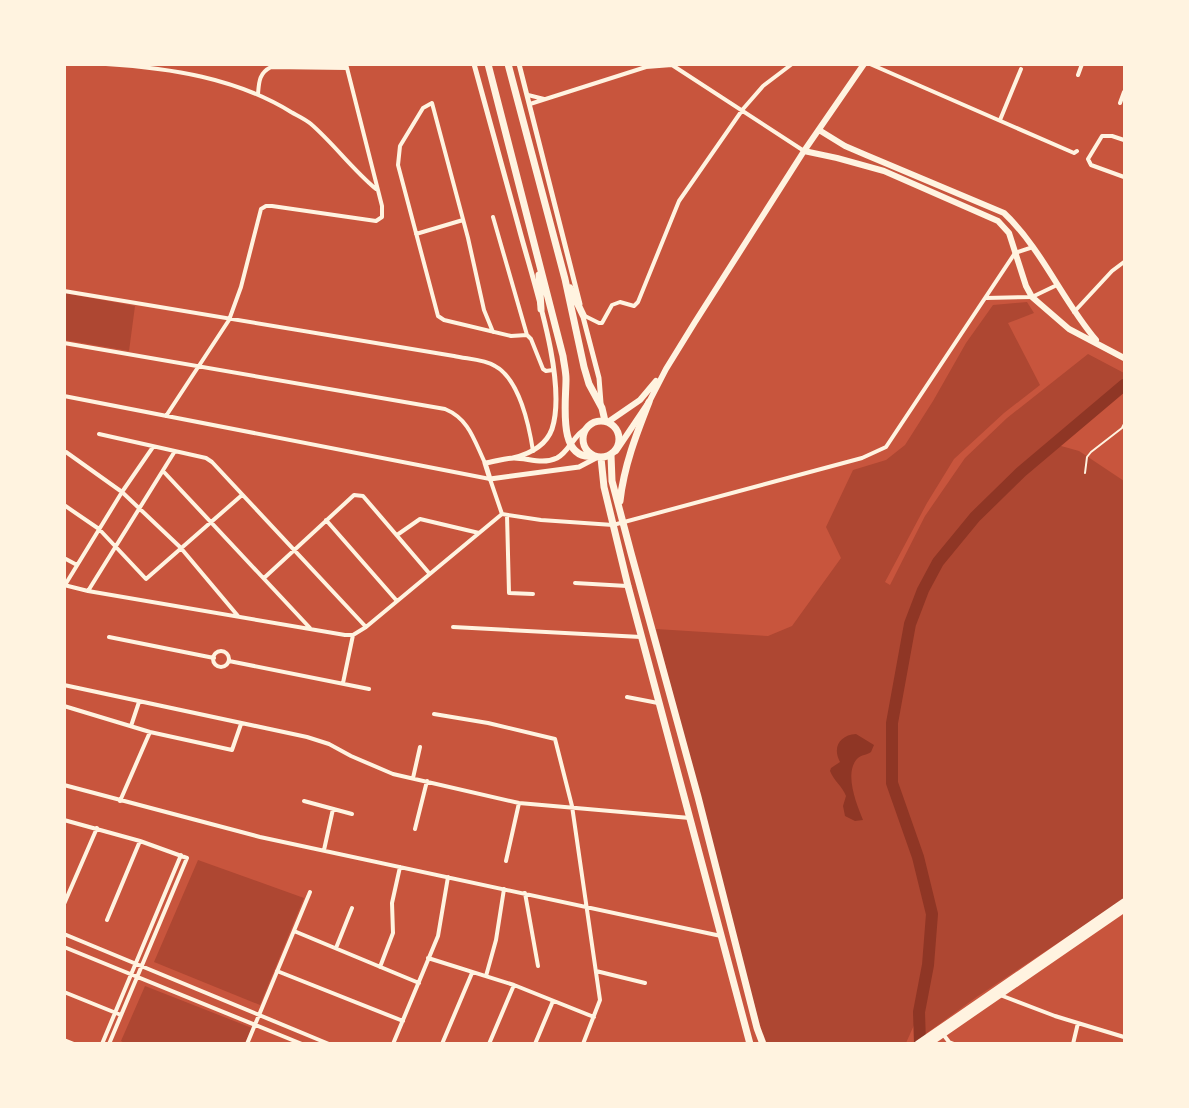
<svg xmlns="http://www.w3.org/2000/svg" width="1189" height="1108" viewBox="0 0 1189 1108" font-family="Helvetica,sans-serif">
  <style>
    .green { fill: #ae4732 }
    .water { fill: #8f3625 }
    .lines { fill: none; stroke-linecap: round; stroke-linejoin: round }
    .river { stroke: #8f3625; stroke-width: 12 }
    .service { stroke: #fff3e0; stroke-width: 2 }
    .minor { stroke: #fff3e0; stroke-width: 4 }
    .tertiary { stroke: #fff3e0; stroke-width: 5 }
    .secondary { stroke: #fff3e0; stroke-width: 6 }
    .primary { stroke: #fff3e0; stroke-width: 7 }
  </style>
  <rect width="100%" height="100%" fill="#c8553d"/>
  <path class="green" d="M 64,293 L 135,306 L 129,351 L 65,340 Z
    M 1027,302 L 1034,313 L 1008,323 L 1040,385 L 1004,413 L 954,459 L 927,503 L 885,582 L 890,585 L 925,516 L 965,458 L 1007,418 L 1088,354 L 1124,373 L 1124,385 L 1054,444 L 1079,451 L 1124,481 L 1124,899 L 978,996 L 920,1038 L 919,1014 L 906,1043 L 767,1043 L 762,1032 L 742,961 L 656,629 L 768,636 L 792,626 L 841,558 L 826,527 L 853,470 L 886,460 L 905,445 L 933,401 L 966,343 L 993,305 Z
    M 198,860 L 304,898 L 260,1005 L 154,962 Z
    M 145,986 L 252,1028 L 245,1043 L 126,1044 L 121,1041 Z"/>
  <path class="water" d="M 856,734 L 874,745 L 871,752 C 867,755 861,755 858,758 C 843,772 857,805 863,820 L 855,821 L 845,816 L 843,806 L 846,796 C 842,786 834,781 830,771 L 831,768 L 840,762 C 832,747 840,735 856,734 Z"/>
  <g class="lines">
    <path class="river" d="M 920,1044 L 919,1012 L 928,965 L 932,914 L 918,857 L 892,783 L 892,723 L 910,624 L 923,590 L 938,562 L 975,517 L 1021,472 L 1124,385"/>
    <path class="service" d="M 1085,473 L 1087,457 L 1091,452 L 1122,428 L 1124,424"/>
    <path class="minor" d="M 106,64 C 170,68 236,78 291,112 C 298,116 305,119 311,124 C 334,144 352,169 376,189
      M 870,64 L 1074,153 L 1077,151
      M 1078,75 L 1082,64
      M 258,94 C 259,82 259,73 271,67 L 347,68
      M 528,95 L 544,99
      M 1120,103 L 1124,92
      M 530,104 L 646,67 L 672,65 L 804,151
      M 1000,120 L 1021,69
      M 1124,140 L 1112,136 L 1102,136 L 1088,159 L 1091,165 L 1124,177
      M 493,217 L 527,335
      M 416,234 L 463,220
      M 64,291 L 454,356 C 466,359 484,359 495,366 C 519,379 529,425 533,451
      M 986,298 L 1032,297 L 1057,285
      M 1074,312 L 1112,271 L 1124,262
      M 583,315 L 599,323 L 602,323 L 612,305 L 620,302 L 634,306 L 638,302 L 679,201 L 743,109 L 763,86 L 792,64
      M 493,332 L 484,310 L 468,238 L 432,103 L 423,108 L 400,146 L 398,165 L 438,316 L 444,320 L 511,336 L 527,335 L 531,339 L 543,369 L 546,371 L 553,370
      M 64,343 L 445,409 C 469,419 474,440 485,463
      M 64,396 L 490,479 L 502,514
      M 166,416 L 229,320 L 241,287 L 261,209 L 266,206 L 272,206 L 376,221 L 382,217 L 382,206 L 346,64
      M 99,434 L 206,458 L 212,462 L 366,627
      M 66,452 L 122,492 L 180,547 L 238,616
      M 163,471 L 310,628
      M 64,505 L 99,529 L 146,579 L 242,495
      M 502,514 L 541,520 L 613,525 L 862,458 L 886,447 L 1015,253 L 1033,247
      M 507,515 L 509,593 L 533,594
      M 326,520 L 397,601
      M 397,535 L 420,519 L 479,533
      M 64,558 L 77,565
      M 264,578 L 354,495 L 363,496 L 429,573
      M 575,583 L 627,586
      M 64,585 L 88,591 L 345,635 L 353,635 L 366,627 L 502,514
      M 65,585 L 122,492 L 153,447
      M 88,591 L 175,451
      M 453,627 L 641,637
      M 109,637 L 214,658
      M213 659a8 8 0 1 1 16 0a8 8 0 1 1-16 0Z
      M 229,661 L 369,689
      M 343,683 L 353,635
      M 64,685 L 307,737 L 329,744 L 351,756 L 393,774 L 519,803 L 690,818
      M 627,697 L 658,703
      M 64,706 L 150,732 L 232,750 L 241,724
      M 434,714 L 488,723 L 555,739 L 572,806 L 600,1000 L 583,1044
      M 131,726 L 139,702
      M 413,778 L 420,747
      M 64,785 L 260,837 L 721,936
      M 120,801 L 150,732
      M 304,801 L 352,814
      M 64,820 L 140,841 L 187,858 L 109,1044
      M 415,829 L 427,781
      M 324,850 L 333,809
      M 506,861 L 519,803
      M 525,893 L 538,966
      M 64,904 L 97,828
      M 107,920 L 140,841
      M 294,931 L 419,983
      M 64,934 L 329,1044
      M 64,947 L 302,1044
      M 336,948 L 352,908
      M 428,958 L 514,985 L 594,1017
      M 380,967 L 393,933 L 392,903 L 400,867
      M 277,971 L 403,1021
      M 596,971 L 645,983
      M 486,976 L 496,940 L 504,889
      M 64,992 L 121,1015
      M 1000,995 L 1055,1016 L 1124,1037
      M 943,1034 L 949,1042 L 954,1044
      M 64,1040 L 74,1044
      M 102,1044 L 181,855
      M 247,1044 L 310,892
      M 393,1044 L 438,936 L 448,877
      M 442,1044 L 472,973
      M 489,1044 L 514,985
      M 535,1044 L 553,1001
      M 1073,1044 L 1078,1023"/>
    <path class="tertiary" d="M 474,64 C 489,119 504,173 519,228 C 532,278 568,381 552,429 C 546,446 529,454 513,458
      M 519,64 L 580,304
      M 582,313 L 599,378 L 601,403
      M 587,428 C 573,435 570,451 557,458 C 542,465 528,458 514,458 C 504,458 494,462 485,463 L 490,479 L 579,467 L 598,457"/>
    <path class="secondary" d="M 819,130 L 845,146 L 866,155 L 1004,213 C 1042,249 1062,300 1096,340
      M 804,151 L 837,158 L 884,171 L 998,221 L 1009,233 L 1026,286 L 1032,297 L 1069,329 L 1124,358
      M 608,422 L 640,400 L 656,381
      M 616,451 L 649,402 L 666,369 L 695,322 L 804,151 L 864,64"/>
    <path class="primary" d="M 488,64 L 563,356 C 564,364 566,372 566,379 C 566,403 557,461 594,456
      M 508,64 L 565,279 L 584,367 L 589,384 L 602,408 L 605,421
      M 539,275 L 541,309
      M 570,288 L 583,315
      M583 439a18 18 0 1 1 36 0a18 18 0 1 1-36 0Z
      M 611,455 L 612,481 L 631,553 L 698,797 L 757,1028 L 763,1044
      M 601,458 L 604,487 L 628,586 L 750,1044
      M 620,501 C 624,466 636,435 649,402
      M 918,1044 L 1124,902
      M 928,1044 L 1124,909"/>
  </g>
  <rect width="1189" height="1108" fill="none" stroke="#fff3e0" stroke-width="132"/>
</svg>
